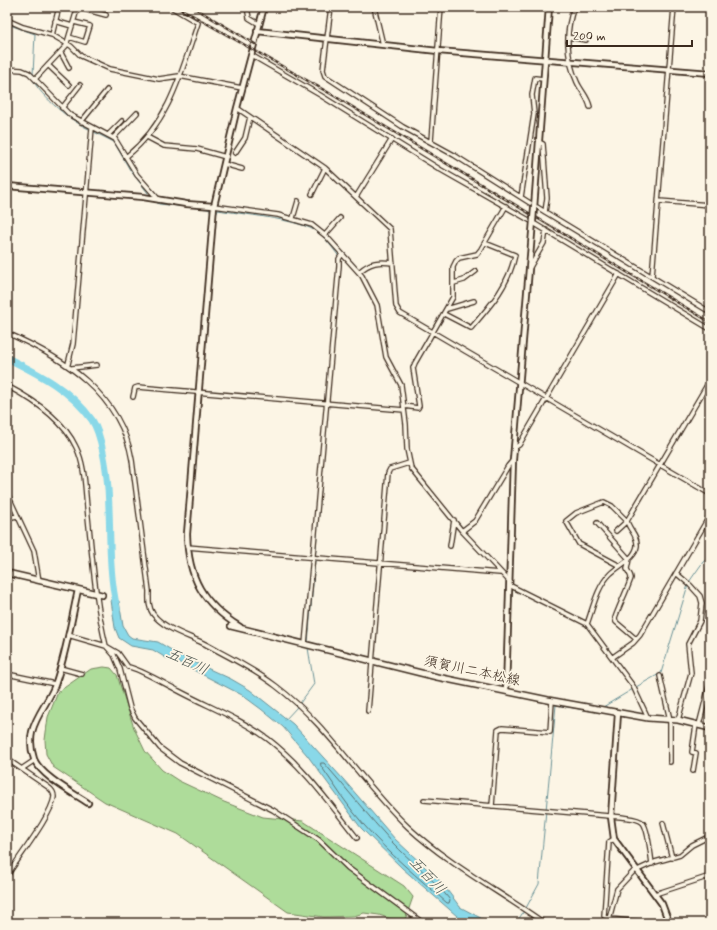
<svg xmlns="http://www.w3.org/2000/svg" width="717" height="930" viewBox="0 0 717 930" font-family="Mynerve,'Klee One',sans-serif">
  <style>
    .green { fill: #aedc9a; stroke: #74835c }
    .water { fill: #89d8e8; stroke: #6a9297 }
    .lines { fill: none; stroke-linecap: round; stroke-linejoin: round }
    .shore { stroke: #5a706f; stroke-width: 1 }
    .stream { stroke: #6a9297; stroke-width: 1 }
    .river { stroke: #89d8e8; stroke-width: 7 }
    .minor-casing { stroke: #3b2a1e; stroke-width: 6 }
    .tertiary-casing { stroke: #3b2a1e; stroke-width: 8 }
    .secondary-casing { stroke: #3b2a1e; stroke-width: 8 }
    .minor { stroke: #fcf5e5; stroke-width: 3.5 }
    .tertiary { stroke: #fcf5e5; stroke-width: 4.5 }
    .secondary { stroke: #fcf5e5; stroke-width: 5 }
    .rail-casing { stroke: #3b2a1e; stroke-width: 2.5 }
    .rail { stroke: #fcf5e5; stroke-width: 1; stroke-dasharray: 3; stroke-linecap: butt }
    .tertiary-bridge-casing { stroke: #3b2a1e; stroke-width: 8; stroke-linecap: butt }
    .tertiary-bridge { stroke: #fcf5e5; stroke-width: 4.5 }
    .labels { text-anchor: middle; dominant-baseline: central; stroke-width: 3.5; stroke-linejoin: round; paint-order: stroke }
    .street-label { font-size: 14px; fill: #3b2a1e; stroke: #fcf5e5 }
    .water-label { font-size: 15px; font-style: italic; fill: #4e5650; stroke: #fcf5e5 }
  </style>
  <rect width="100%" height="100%" fill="#fcf5e5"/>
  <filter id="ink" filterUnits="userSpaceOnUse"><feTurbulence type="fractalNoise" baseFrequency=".025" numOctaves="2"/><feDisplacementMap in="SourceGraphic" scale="8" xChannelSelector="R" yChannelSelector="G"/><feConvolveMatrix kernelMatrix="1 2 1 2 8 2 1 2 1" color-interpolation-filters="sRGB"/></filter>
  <g filter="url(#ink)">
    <path class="green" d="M 104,667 L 111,668 L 117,675 L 134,728 L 145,751 L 162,770 L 179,781 L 224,802 L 263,817 L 303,821 L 404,886 L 413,897 L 405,920 L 391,919 L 379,915 L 364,913 L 354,916 L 324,917 L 288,912 L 178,834 L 105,802 L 53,767 L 46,754 L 45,740 L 48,717 L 58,692 L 91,669 Z"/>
    <path class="water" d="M 111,600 L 119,601 L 123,626 L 128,635 L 132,638 L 158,642 L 185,658 L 231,679 L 250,690 L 293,724 L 343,779 L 395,839 L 441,882 L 460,907 L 490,923 L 465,923 L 402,868 L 361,828 L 307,755 L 283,727 L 261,709 L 242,695 L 178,662 L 166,658 L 153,650 L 131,646 L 119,638 L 115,628 Z"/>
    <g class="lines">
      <path class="shore" d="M 321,763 L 324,763 C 347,789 368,816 392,842 C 411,862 433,878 450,900 L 449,903 L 447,903 C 419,878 388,853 364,825 C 348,807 335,786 321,766 Z"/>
      <path class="stream" d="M 7,24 L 35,34 L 33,75
        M 33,80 C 41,97 72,122 89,129
        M 94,132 L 114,142 L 130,170 L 148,193
        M 154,201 L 159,204 L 208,209 L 211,211
        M 217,213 L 218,210 C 241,214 295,219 314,230 C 325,236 333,249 341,259 L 340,270
        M 329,402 L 329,393
        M 689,582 L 703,562 L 710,557
        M 308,643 L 328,405
        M 636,687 L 661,673 L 688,585
        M 300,703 L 314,684 L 308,648
        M 603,707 L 633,689
        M 285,720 L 298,706
        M 526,908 L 539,884 L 556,705 L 597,712
        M 516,923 L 524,911"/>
      <path class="river" d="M 7,358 C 39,374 71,390 92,420 C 98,429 101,442 103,452 C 114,503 105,557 117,609"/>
      <defs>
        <path id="minor" d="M 59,7 L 52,35 L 71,46 L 81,56 L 110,69 L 159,79 L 179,76 L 242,88
          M 64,7 L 77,11
          M 247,7 L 249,18 L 259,24
          M 331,7 L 323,70 L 325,76 L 403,127 L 454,155 L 530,203
          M 374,7 L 383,45
          M 574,7 C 565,31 566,58 577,82 C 581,91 588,97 590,107
          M 7,20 L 23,27 L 52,35
          M 55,21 L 72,26
          M 69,37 L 85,42 L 90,26 L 74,22
          M 568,37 L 586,40
          M 61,53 L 69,68
          M 251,55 L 320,95 L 441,170 L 529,220
          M 48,65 L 69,85
          M 7,69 L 22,70 L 29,73 L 70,115 L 115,139 L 137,175 L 159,200
          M 35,79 L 66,46 L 76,13 L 80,8 L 106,15
          M 62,108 L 80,85
          M 237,108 L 325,168 L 390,229 L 396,306 L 400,313 L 710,494
          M 81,122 L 107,90
          M 108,135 L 122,121
          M 147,137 L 164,146 L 197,149 L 226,157
          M 113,138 L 137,113
          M 431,141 L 441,7
          M 539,142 L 543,144 L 547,198 L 545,212
          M 235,153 L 245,138 L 250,117
          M 127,156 C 170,121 181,73 198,23 L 171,7
          M 224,164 L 242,169
          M 312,194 L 325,168
          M 356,197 L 392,139
          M 521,197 L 534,114 L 532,95 L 535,78 L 543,79
          M 659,201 L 710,205
          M 214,206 L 278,215 L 312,225 L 327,237 L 362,276 L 377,305 L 386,357 L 401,385 L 406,424 L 407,449 L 411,468 L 462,531 L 510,582
          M 537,207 L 710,312
          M 293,218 L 298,201
          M 535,224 L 710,329
          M 325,235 L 340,218
          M 530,267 L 544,243 L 546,230
          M 359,272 C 370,262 379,261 393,263
          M 652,276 L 674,7
          M 454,283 L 464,280 L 476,271
          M 447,309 L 474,301
          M 444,314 L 471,328 C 491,305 509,285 515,255 L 485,243
          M 7,333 C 64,358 121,394 132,460 L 149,591 C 149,599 148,607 153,614 C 164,629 189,636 205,644 C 229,657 254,669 276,686 C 328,725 361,782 408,827 C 449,865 499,891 544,923
          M 68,364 L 73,344 L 92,128
          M 72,368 L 97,365
          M 7,386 C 34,400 63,419 76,447 C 85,465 85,488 87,507 C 92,553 95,601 106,646 L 118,653 L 128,667 C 136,667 169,686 179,691 C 209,707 241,719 268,739 C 303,766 330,804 357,838
          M 133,397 L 135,388 L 138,387 L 404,410
          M 404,406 L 418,408 L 419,406 L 413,368 L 415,363 L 453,297 L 453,267 L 456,261 L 459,258 L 477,254 L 481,249 L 506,206
          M 514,448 L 519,445 L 619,274
          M 7,493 L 34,551 L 39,581
          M 7,518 L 17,516
          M 597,523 L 629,559 L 627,569 C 628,572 631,575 631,578 C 631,581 617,611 615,618 L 616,622 L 636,639
          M 462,531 L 475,521 L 508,466 L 513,460
          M 616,531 L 627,521 L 612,506 L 604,502 L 576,513 L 566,521 L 579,544 L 620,566
          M 450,546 L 454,520
          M 187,547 L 500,573
          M 676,573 L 690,585 L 700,596 L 702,603 L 700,621 L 688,644 L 691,673 L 678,720
          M 509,585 L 587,624 L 633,686 L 648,718
          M 587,624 C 593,608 597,587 610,574 C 619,565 635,559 637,546 C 638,535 629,530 627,521 L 710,380
          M 68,635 L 106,646 L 114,655 L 120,669 L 130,708 L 135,718 L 160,748 L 180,763 L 273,810 L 319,840 L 348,868 L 423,923
          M 305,644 L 339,266 L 339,259 L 342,254
          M 613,657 L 633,643 L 640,635 L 710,515
          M 60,668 L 82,674
          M 7,674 L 55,684
          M 660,676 L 670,720
          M 368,711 L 388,473 L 390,469 L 409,463
          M 699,725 L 710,682
          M 7,759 L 48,787 C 51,789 54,792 54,797 C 52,815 18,858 7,876
          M 670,762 L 670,720
          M 23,768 L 35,760
          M 693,771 L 696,753 L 692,752 L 696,725
          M 424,800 L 621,817 C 626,818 639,818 643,823 C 648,829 651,856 652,864
          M 492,806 L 498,730 L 502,728 L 550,732 L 552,701
          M 663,823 L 672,858
          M 614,839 L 609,842 L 604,916 L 610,919 L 650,923
          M 655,894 L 710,876
          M 608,923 L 617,889 L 633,872 L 655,862 L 680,855 L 692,845 L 710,836"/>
        <path id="tertiary" d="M 257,31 L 438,51 L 710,73
          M 7,186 L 143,197 L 186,204 L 214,206
          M 534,208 L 549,7
          M 78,590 C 71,622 66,654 55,685 C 49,701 36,715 32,732 C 30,741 31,750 34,759 C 41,776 73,793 88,803
          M 240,627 C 203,604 188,578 187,534 L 214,206 L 237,108 L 264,7
          M 506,691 L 513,460 L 533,221
          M 618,713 L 611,817 L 614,839 L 662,904 L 669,923"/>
        <path id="secondary" d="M 7,573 L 102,595
          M 231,626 L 437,677 L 548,700 L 648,718 L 678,720 L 710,728"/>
      </defs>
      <use href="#minor" class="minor-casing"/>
      <use href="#tertiary" class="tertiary-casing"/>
      <use href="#secondary" class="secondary-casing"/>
      <use href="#minor" class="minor"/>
      <use href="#tertiary" class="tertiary"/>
      <use href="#secondary" class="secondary"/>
      <defs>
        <path id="rail" d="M 178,7 L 331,94 L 710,322
          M 193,7 L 255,44"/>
      </defs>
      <use href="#rail" class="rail-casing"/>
      <use href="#rail" class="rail"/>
      <defs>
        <path id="tertiary-bridge" d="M 533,221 L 534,208"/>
      </defs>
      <use href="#tertiary-bridge" class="tertiary-bridge-casing"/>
      <use href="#tertiary-bridge" class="tertiary-bridge"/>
    </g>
  </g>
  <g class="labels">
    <g class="street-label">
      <text transform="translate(472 671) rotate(12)">須賀川二本松線</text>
    </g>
    <g class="water-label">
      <text transform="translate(187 662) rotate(25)">五百川</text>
      <text transform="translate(427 876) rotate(47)">五百川</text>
    </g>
  </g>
  <rect width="717" height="930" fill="none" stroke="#fcf5e5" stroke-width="24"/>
  <rect x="12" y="12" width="693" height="906" fill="none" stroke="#3b2a1e" stroke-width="1.5" filter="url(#ink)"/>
  <path d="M567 40v6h125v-6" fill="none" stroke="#3b2a1e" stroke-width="2"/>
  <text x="573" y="40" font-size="12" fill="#3b2a1e" stroke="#fcf5e5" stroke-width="3" paint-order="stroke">200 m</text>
</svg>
